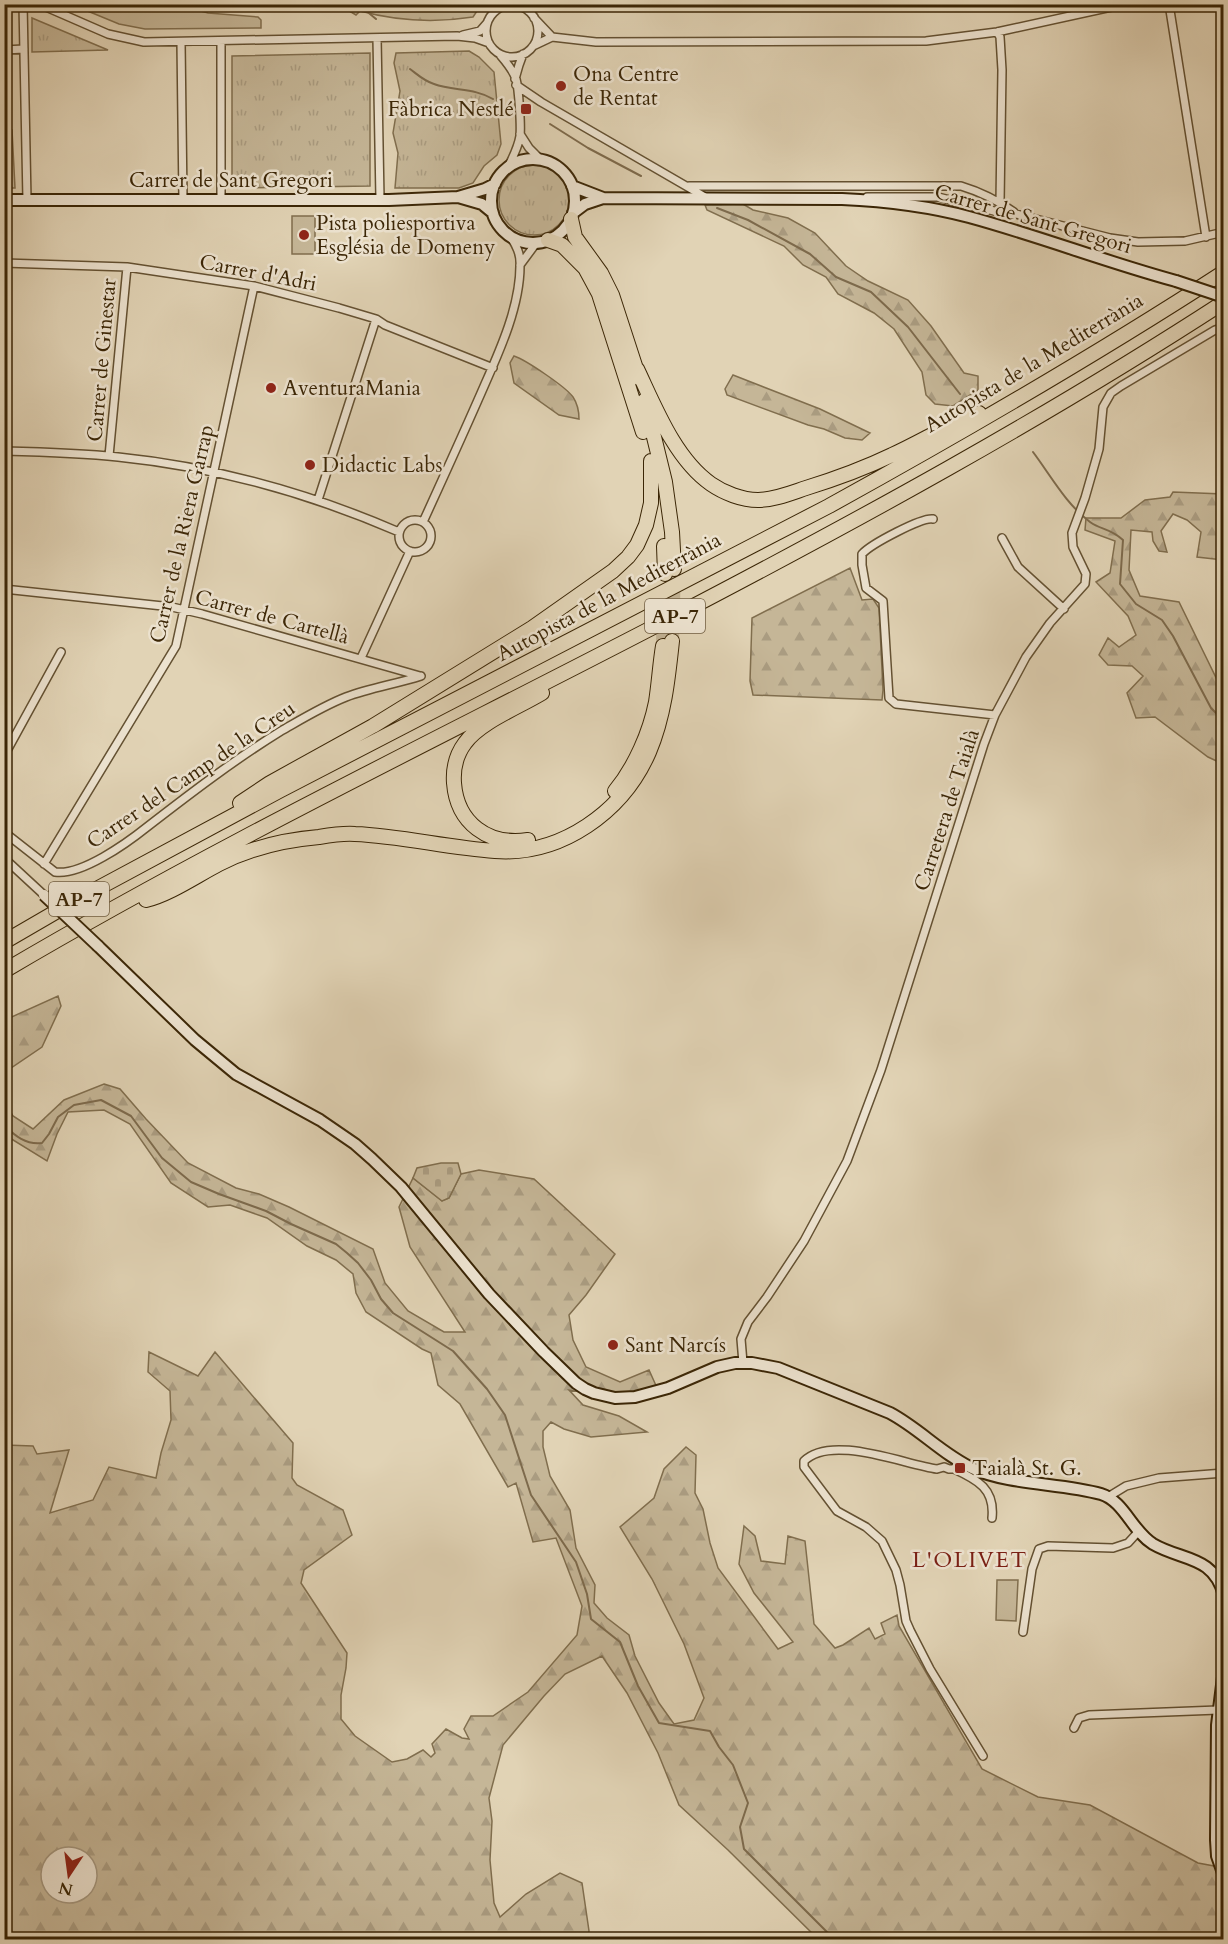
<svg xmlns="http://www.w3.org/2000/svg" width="1228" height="1944" viewBox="0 0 1228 1944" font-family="Cardo,serif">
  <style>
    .grass { fill: url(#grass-tufts); stroke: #806e4e; stroke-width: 1.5 }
    .forest { fill: url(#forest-firs); stroke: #806e4e; stroke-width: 1.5; fill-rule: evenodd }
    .cemetery { fill: url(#cemetery-stones); stroke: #806e4e; stroke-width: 1.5 }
    .garden { fill: #c5b697; stroke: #806e4e; stroke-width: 1.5 }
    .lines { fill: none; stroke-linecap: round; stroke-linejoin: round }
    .stream { stroke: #7d6a4c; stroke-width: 2 }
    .highway-tunnel { stroke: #c0b092; stroke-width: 14; stroke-dasharray: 14 7; stroke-linecap: butt }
    .street-casing { stroke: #645132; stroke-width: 10 }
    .secondary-casing { stroke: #3b2606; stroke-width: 14 }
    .highway-casing { stroke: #3b2606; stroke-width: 16 }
    .street { stroke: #ece2cf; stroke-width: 7 }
    .secondary { stroke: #ece2cf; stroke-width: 10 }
    .highway { stroke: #e1d3b5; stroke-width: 14 }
    .secondary-bridge-casing { stroke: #3b2606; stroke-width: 14; stroke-linecap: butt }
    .secondary-bridge { stroke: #ece2cf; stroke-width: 10 }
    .poi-dot { fill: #8f2418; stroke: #ece2cf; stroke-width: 2 }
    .labels { text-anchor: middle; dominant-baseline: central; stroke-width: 5; stroke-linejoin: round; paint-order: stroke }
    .shield { fill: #ece2cf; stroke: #705e42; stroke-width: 1.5 }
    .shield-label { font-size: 20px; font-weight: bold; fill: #3b2606 }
    .poi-label { font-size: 21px; fill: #3b2606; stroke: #ece2cf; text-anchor: start }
    .street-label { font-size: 21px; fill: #3b2606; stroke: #ece2cf }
    .neighbourhood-label { font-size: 22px; letter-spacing: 1.5px; fill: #7a1f14; stroke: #ece2cf }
  </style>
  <defs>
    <pattern id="grass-tufts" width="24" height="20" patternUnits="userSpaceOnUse" patternTransform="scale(1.5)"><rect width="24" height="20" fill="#c5b697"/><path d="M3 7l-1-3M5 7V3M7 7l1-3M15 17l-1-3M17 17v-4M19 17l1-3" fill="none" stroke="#aa9c81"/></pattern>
    <pattern id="forest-firs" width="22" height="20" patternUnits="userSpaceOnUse" patternTransform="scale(1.5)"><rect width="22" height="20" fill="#c5b697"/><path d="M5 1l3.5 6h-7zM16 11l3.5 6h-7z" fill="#aa9c81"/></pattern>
    <pattern id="cemetery-stones" width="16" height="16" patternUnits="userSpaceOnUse" patternTransform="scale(1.5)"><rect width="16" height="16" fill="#c5b697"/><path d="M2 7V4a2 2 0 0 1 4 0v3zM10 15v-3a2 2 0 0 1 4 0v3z" fill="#aa9c81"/></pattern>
  </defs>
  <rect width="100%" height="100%" fill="#e1d3b5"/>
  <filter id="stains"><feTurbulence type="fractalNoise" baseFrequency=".00333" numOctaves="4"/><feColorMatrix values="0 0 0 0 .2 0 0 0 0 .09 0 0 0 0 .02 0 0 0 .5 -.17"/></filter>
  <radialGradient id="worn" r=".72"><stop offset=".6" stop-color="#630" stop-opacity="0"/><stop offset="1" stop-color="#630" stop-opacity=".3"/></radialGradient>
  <path class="grass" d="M 32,18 L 108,50 L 32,52 Z
    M 469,51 L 479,57 L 494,72 L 501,144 L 497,155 L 484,166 L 473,183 L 459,188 L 395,188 L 398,153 L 393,133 L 400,91 L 394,63 L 396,53 Z
    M 370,53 L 370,186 L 232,188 L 232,56 Z
    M 4,130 L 12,130 L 15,188 L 5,188 Z
    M499 200a35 35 0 1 1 70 0a35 35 0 1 1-70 0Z"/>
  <path class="forest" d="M 339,5 L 481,4 L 481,5 L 473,17 C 435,23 397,21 360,11 L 356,15 Z
    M 743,204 L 753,210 L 788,218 L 815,233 L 846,266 L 868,281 L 908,300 L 931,326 L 964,373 L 978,376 L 978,390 L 953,406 L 935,404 L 926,395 L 922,372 L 894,329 L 874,313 L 838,294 L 826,277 L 803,265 L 784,246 L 707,210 L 705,205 Z
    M 514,356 C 526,360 566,387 573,397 C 577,403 579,412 579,419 L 559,415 L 514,383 L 510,363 Z
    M 733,375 L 820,409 L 870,433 L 862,440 L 845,438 L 824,429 L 808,425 L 727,395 L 725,389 Z
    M 1173,492 L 1223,494 L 1223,560 L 1197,557 L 1201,532 L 1187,520 L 1173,514 L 1161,531 L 1167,552 L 1159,551 L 1153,541 L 1152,532 L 1131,530 L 1129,570 L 1140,596 L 1179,602 L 1223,692 L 1223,764 L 1208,757 L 1155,717 L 1136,718 L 1127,693 L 1143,676 L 1132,666 L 1108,665 L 1099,655 L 1108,638 L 1119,647 L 1136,635 L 1128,616 L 1096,582 L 1110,573 L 1115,541 L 1085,530 L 1086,518 L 1121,518 L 1145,500 L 1170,497 Z
    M 850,568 L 862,600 L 873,599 L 879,608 L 883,690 L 882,700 L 753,695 L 750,681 L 752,618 Z
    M 58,996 L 61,1006 L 42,1047 L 5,1072 L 5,1020 Z
    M 104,1084 L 120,1089 L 146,1119 L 188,1163 L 236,1188 L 259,1194 L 289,1207 L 373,1249 L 385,1283 L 408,1311 L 444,1332 L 465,1332 L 410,1247 L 399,1207 L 413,1178 L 442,1201 L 449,1198 L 461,1174 L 479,1170 L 534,1179 L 615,1254 L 586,1295 L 569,1315 L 573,1340 L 586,1367 L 620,1382 L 649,1370 L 658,1390 L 630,1400 L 569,1390 L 583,1405 L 619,1416 L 647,1432 L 591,1437 L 564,1429 L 551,1422 L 543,1431 L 543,1447 L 550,1476 L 570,1510 L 576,1548 L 595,1585 L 594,1603 L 607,1618 L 629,1635 L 635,1656 L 659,1703 L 674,1724 L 694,1720 L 704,1698 L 684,1644 L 652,1579 L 620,1527 L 654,1498 L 664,1469 L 686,1447 L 696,1455 L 695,1493 L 703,1509 L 710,1543 L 718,1568 L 778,1649 L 793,1642 L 754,1593 L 739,1564 L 744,1526 L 755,1536 L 761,1561 L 785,1564 L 788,1536 L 805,1541 L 814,1624 L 835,1648 L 843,1645 L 869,1628 L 875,1639 L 885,1634 L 881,1623 L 897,1615 L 899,1626 L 982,1769 L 1038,1797 L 1090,1805 L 1198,1863 L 1214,1866 L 1223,1876 L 1223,1939 L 818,1939 L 728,1850 L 679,1805 L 658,1753 L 627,1693 L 602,1656 L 565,1674 L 544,1696 L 503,1745 L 489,1798 L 492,1821 L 490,1860 L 494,1903 L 500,1917 L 526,1894 L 560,1873 L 582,1883 L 589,1931 L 587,1939 L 5,1939 L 5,1445 L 33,1446 L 37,1454 L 69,1450 L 50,1513 L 93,1500 L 109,1467 L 156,1478 L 161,1453 L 171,1420 L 170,1391 L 148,1372 L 149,1352 L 198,1376 L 215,1352 L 293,1443 L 292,1478 L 297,1485 L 343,1510 L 352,1535 L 304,1570 L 301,1583 L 347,1653 L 346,1668 L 341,1695 L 341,1719 L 355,1736 L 392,1762 L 407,1759 L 423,1750 L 431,1757 L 435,1753 L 432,1744 L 446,1729 L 462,1738 L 469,1739 L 464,1729 L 471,1716 L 493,1716 L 528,1692 L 577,1635 L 582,1606 L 556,1538 L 533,1542 L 516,1483 L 508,1487 L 460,1404 L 438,1385 L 431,1353 L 422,1349 L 366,1312 L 356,1293 L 353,1274 L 336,1260 L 307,1246 L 267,1218 L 230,1205 L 208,1207 L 171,1183 L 130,1124 L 104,1110 L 68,1112 L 57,1134 L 47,1161 L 5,1135 L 4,1100 L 13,1116 L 33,1129 L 64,1100 ZM 51,1857 L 87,1857 L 87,1893 L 51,1893 Z"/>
  <path class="cemetery" d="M 441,1163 L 458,1163 L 461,1174 L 449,1198 L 442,1201 L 413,1178 L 417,1168 Z"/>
  <path class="garden" d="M 73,5 L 179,5 L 208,13 L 258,17 L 261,20 L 261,28 L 145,29 L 119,24 Z
    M 292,216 L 315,216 L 315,254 L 292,254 Z
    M 997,1580 L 1018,1580 L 1016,1621 L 996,1620 Z"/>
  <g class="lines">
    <path class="stream" d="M 358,4 L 376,19
      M 410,69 C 418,75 424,81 434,84 C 453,91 475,88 493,99
      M 550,124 L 588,148 L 641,176
      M 717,208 L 748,220 L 810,254 L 836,277 L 871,292 L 908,327 L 960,394
      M 1033,452 C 1051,476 1066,504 1090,522 C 1101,530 1110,528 1123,540 L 1120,584 L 1136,604 L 1162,620 L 1173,636 L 1211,708 L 1224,721
      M 4,1125 C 15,1136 26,1145 42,1143 L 49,1134 L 58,1117 L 74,1105 L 101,1100 L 131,1116 L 162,1158 L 191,1182 L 219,1194 L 266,1211 L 291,1224 L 336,1244 L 347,1253 L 358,1263 L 371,1280 L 381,1299 L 393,1313 L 453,1351 L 487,1389 L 505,1415 L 531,1495 L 576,1562 L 587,1594 L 591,1619 L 620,1642 L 638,1686 L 659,1723 L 710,1731 L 719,1747 L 733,1765 L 748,1803 L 740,1827 L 744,1849 L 835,1940"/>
    <path class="highway-tunnel" d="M 672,641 L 674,569
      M 663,646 L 664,591"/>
    <defs>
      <path id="street" d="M 23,4 L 27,200
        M 39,4 L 108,34 L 144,42 L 457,36 L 475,38 L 489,43
        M 1169,4 L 1206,237
        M486 31a26 26 0 1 1 52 0a26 26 0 1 1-52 0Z
        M 534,18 L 552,37 L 596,42 L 926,41 L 997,32 L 1125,4
        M 997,32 L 1000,37 L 1002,70 L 1000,202
        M 463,35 L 480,31 L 487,23
        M 377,38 L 380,199
        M 221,41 L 221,200
        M 181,42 L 183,200
        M 533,46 L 552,37
        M 4,50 L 24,49
        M 501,56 C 507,63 513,70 516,79 C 519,90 521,126 520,136 C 518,148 513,157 508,167
        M 515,79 L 519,65 L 523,54
        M 516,85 L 541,102 L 705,197
        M 520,134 L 529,148 L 541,160
        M 689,186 L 961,186 C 981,192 997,200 1014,212
        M 867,197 L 938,197 L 998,212 L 1016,214 L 1110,238 L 1138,242 L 1185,241 L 1224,232
        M 4,263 L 127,267 L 254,286 L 339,308 L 376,319 L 385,325 L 493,368
        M 520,265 L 537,242
        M 4,451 C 43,452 80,453 118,457 C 216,467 309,493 399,532
        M 109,456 L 127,267
        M 318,500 L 376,319
        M 933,519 C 922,517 871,544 862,554 L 862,565 L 866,588 L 883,601 L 889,698 L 896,704 L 995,715
        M399 536a16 16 0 1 1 32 0a16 16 0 1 1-32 0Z
        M 423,522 C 444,476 465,430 485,384 C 501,348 520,305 520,266 C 521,254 516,245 510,236
        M 1002,538 L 1018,567 L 1064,609
        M 4,589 L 172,607 L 202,614 L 420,676
        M 361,658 L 410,551
        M 4,756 L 61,652
        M 4,832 L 55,872 C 81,876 127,843 147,827 C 191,793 234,760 281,731 C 302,719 323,706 346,697 C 370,688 396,684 421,676
        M 4,858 L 44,895
        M 44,864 L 176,646 L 254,286
        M 743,1363 L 741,1339 L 748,1322 L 767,1297 L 804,1241 L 847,1161 L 881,1070 L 984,744 L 995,715 L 1026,657 L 1050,623 L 1085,584 L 1086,574 L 1073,547 L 1072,533 L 1085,498 L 1099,449 L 1103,407 L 1111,393 L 1121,386 L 1215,330 L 1224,327
        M 959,1462 L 954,1469 L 949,1469 L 944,1467 L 937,1469 C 903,1464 831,1434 804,1461 L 804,1467 L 837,1511 L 866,1527 L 882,1541 L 896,1570 L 900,1585 L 906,1621 L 910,1630 L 930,1669 L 983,1756
        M 954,1469 C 978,1480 995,1489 992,1518
        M 1108,1497 L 1126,1486 L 1159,1478 L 1224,1473
        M 1023,1632 L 1032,1569 L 1039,1549 L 1048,1546 L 1113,1548 L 1128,1543 L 1138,1532
        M 1074,1728 L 1079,1718 L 1089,1715 L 1218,1710"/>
      <path id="secondary" d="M491 201a42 42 0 1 1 84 0a42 42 0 1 1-84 0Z
        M 572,186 L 603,198 L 842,199 C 885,201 928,206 969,217 C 1039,236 1106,262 1176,281
        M 458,197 L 482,204 L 493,213
        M 4,200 L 389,200 L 458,197 L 485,189 L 495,184
        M 573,213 L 585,204 L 603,198
        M 98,946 L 195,1040 L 236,1074 L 320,1120 L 355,1144 L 372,1159 L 401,1187 L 489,1294 L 544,1352 L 576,1383 L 585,1389 L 594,1393 L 615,1398 L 635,1397 L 668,1388 L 717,1367 L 735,1363 L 752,1363 L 778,1368 L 890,1413 C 920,1429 943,1455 974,1469 C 1010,1485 1062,1483 1101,1494 C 1124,1501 1132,1531 1153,1544 C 1182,1561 1213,1555 1224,1595
        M 1224,1669 L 1217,1725 L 1216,1840 L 1217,1856 L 1224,1876"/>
      <path id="highway" d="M 571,219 L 575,237 L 601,273 L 612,295 L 639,378
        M 548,240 L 562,245 L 585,268 L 599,294 L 643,432
        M 637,369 C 655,407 675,459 711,484 C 724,493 742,500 758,500 C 774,500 791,493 806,488 C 835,479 865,468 892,455 C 921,442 949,424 979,413
        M 645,400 L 665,482 L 672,532 L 674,569
        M 664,546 L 665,574
        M 615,791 C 635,767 650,732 656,702 C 659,683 660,664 663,646
        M 240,803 L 270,783 L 373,726 L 532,628 L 613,571 L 628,557 L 637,545 L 646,525 L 651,503 L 651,461
        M 528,840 C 488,846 457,823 454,783 C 453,769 456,755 465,743 C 480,722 519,707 542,693
        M 146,900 C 170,894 196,876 219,864 C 250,848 284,840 319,837 C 331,835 343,833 355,834 C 402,836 448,848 495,851 C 561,856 623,812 649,752 C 664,717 668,679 672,641
        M 4,942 L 78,899 L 279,791 L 829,506 C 963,432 1096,355 1224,272
        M 4,971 C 219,844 444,736 665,621 C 855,522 1044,419 1224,302"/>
    </defs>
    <use href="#street" class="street-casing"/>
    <use href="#secondary" class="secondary-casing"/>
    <use href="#highway" class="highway-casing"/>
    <use href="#street" class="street"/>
    <use href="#secondary" class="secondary"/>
    <use href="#highway" class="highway"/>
    <defs>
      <path id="secondary-bridge" d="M 1176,281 L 1224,297
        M 44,895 L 98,946"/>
    </defs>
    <use href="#secondary-bridge" class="secondary-bridge-casing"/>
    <use href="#secondary-bridge" class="secondary-bridge"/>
  </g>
  <g class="poi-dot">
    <circle cx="561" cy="86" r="6"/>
    <rect x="520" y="103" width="12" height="12" rx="3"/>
    <circle cx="304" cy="235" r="6"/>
    <circle cx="271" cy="388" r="6"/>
    <circle cx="310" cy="465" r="6"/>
    <circle cx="613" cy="1345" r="6"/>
    <rect x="954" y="1462" width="12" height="12" rx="3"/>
  </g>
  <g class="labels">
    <g class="shield">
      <rect x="645" y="599" width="60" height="34" rx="4.5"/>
      <rect x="49" y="882" width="60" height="34" rx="4.5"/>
    </g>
    <g class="shield-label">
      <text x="675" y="616">AP-7</text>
      <text x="79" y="899">AP-7</text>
    </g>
    <g class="poi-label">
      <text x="573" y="74">Ona Centre<tspan x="573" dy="24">de Rentat</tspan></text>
      <text x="514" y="109" text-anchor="end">Fàbrica Nestlé</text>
      <text x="316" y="223">Pista poliesportiva<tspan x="316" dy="24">Església de Domeny</tspan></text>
      <text x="283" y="388">AventuraMania</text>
      <text x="322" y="465">Didactic Labs</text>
      <text x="625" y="1345">Sant Narcís</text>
      <text x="972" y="1468">Taialà St. G.</text>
    </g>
    <g class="street-label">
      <text x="231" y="180">Carrer de Sant Gregori</text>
      <text transform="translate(1033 219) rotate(16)">Carrer de Sant Gregori</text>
      <text transform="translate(258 273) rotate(11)">Carrer d'Adri</text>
      <text transform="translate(102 360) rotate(-85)">Carrer de Ginestar</text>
      <text transform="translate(1034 363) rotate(-31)">Autopista de la Mediterrània</text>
      <text transform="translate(182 534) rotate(-77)">Carrer de la Riera Garrap</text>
      <text transform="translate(609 597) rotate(-28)">Autopista de la Mediterrània</text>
      <text transform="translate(272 617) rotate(15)">Carrer de Cartellà</text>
      <text transform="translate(191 775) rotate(-34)">Carrer del Camp de la Creu</text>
      <text transform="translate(947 810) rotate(-72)">Carretera de Taialà</text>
    </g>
    <g class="neighbourhood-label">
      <text x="970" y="1560">L'OLIVET</text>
    </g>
  </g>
  <rect width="1228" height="1944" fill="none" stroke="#e1d3b5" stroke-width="24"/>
  <rect x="6" y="6" width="1216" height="1932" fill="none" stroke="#3b2606" stroke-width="3"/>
  <rect x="12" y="12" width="1204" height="1920" fill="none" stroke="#3b2606" stroke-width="1.5"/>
  <g transform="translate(69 1875) rotate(193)"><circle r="28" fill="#ece2cf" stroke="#a5977f" stroke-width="1.5"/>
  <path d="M0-4.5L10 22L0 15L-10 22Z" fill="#8f2418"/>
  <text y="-9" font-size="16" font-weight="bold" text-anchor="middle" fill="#3b2606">N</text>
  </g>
  <rect width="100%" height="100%" filter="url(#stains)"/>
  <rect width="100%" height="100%" fill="url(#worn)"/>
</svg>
